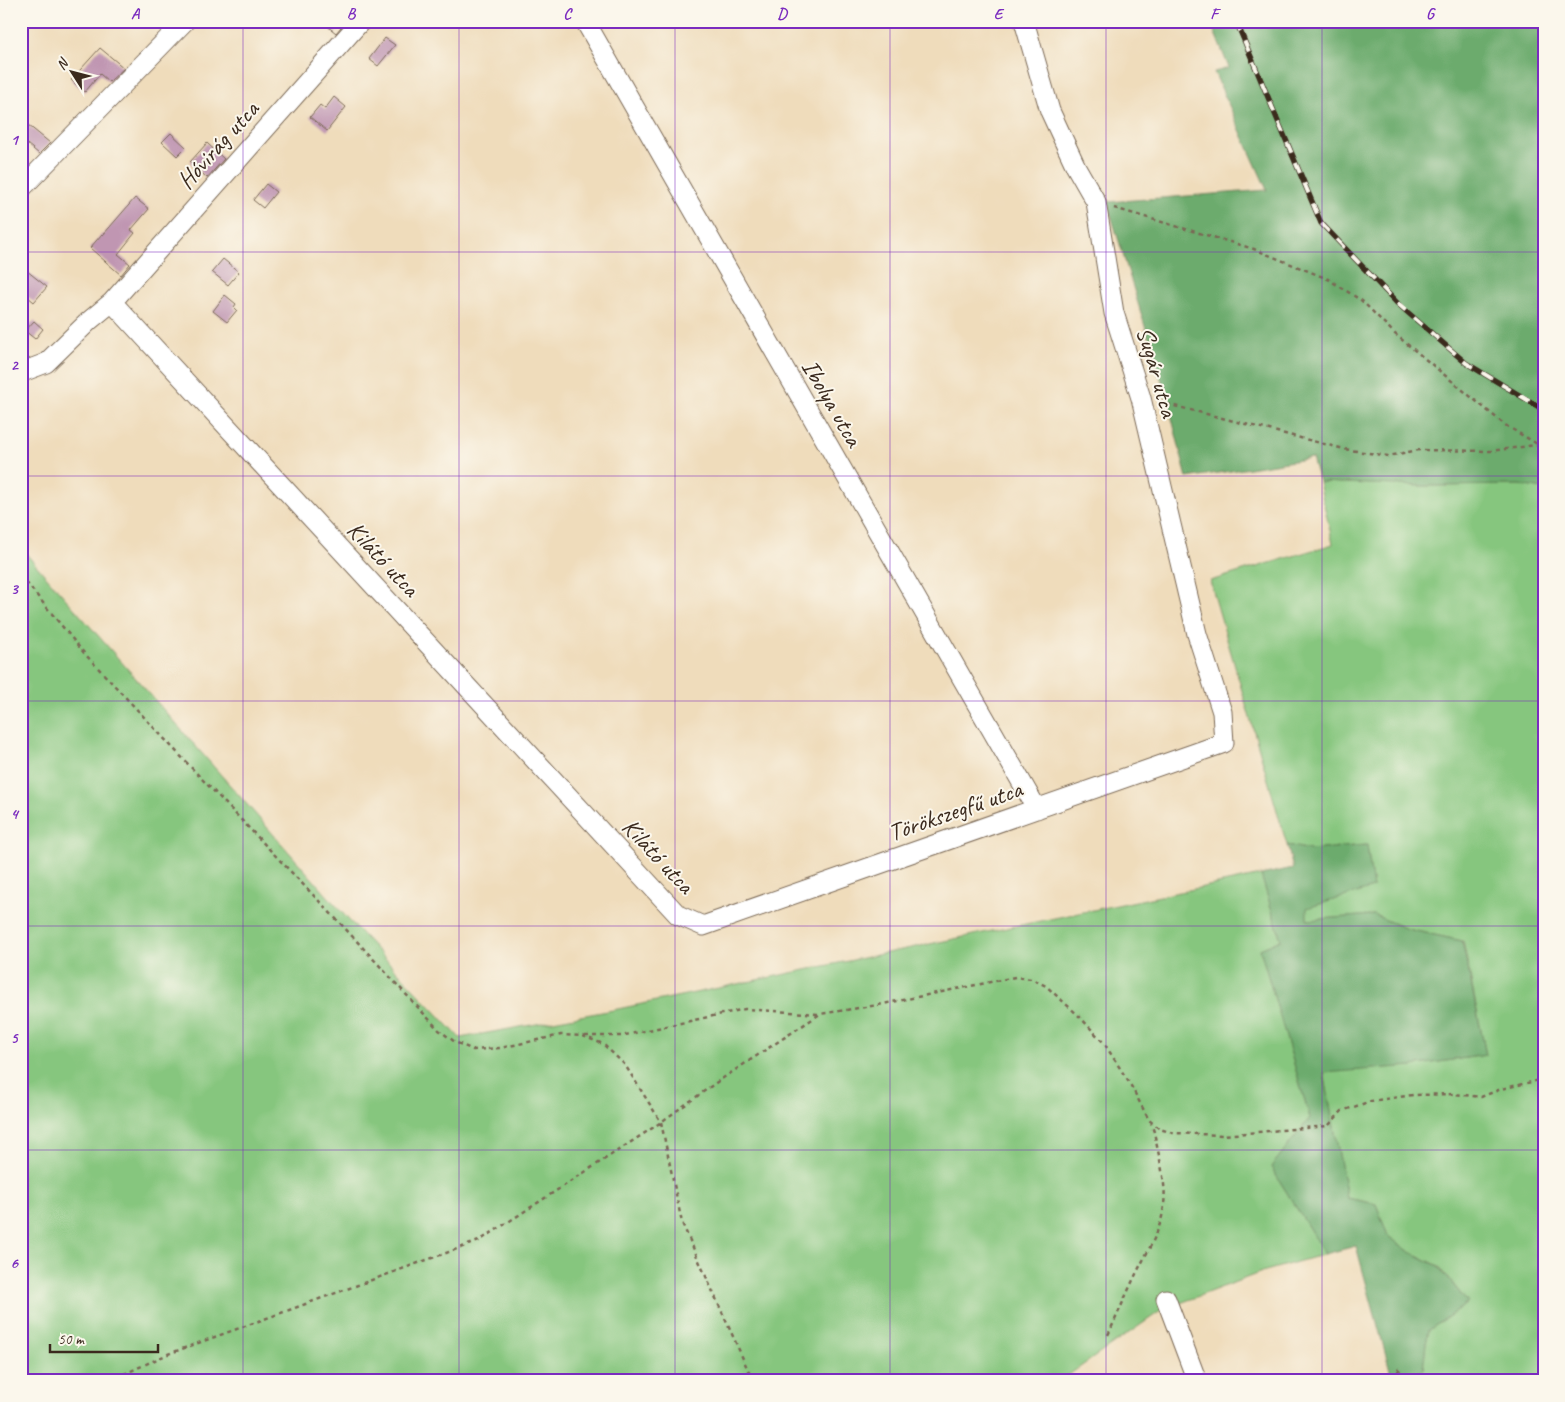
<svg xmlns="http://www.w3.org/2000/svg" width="1565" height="1402" viewBox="0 0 1565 1402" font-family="Caveat,sans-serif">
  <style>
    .green { fill: #86c67e; stroke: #60784e }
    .forest { fill: #6cab6d; stroke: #546a46 }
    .building { fill: #c096b2 }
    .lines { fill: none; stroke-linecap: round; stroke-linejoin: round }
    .minor-casing { stroke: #7a6855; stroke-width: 21 }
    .path { stroke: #7a6855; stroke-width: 2.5; stroke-dasharray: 4 4; stroke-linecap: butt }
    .minor { stroke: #fff; stroke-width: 19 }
    .rail-casing { stroke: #3b2a1e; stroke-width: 5.5 }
    .rail { stroke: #fbf7ec; stroke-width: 4; stroke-dasharray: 11; stroke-linecap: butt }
    .grid { fill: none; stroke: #7b2cbf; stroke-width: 1; stroke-opacity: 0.55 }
    .labels { text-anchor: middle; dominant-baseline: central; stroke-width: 4; stroke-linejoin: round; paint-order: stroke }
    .street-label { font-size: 25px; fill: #3b2a1e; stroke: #fbf7ec }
    .neatline { fill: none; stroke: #7b2cbf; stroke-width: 2 }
    .grid-label { font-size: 16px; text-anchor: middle; font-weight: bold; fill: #7b2cbf }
  </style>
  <rect width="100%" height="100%" fill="#fbf7ec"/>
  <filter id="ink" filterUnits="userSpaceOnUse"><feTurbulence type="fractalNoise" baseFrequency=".02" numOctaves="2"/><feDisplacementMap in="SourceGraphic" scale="10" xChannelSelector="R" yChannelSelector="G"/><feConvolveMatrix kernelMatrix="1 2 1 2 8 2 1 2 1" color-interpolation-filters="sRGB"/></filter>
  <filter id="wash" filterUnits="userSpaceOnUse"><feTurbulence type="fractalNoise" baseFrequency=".0096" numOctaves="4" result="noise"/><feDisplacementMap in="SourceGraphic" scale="20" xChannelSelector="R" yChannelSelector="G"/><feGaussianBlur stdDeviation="1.12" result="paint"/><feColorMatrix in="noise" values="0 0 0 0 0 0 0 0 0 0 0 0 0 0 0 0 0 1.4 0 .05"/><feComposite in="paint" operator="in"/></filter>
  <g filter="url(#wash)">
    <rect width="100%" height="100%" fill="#efdcbb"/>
    <path class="green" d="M 1319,482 L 1423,486 L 1519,485 L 1544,489 L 1544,1381 L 1404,1381 L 1423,1369 L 1426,1343 L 1429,1330 L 1468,1303 L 1439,1266 L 1410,1252 L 1388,1236 L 1376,1204 L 1347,1198 L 1324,1072 L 1412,1066 L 1486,1055 L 1463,941 L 1407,929 L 1374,915 L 1307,920 L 1306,908 L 1373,888 L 1367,845 L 1310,850 L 1287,845 L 1210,581 L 1333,544 Z
      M 21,548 L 347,918 L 460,1038 L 613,1010 L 1261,875 L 1281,940 L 1260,949 L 1310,1118 L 1271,1167 L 1325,1254 L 1262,1272 L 1162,1310 L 1060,1381 L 21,1381 Z"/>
    <path class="forest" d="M 1210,21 L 1544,21 L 1544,489 L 1519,485 L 1423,486 L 1319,482 L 1312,458 L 1187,478 L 1166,395 L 1107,202 L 1267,190 L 1214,72 L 1229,68 Z
      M 1287,845 L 1310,850 L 1367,845 L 1373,888 L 1307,908 L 1307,920 L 1374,915 L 1407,929 L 1462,941 L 1486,1055 L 1412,1066 L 1324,1073 L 1347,1198 L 1376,1204 L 1388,1236 L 1410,1252 L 1438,1266 L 1468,1303 L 1429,1330 L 1426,1343 L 1423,1369 L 1404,1381 L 1393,1381 L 1356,1246 L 1325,1254 L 1271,1167 L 1310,1118 L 1260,949 L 1281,940 L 1261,875 L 1293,868 Z"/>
    <g id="blocks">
      <path class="building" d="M 321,21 L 346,21 L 336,33 Z
        M 385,38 L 395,45 L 378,66 L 369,59 Z
        M 100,48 L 124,68 L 109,82 L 100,74 L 85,92 L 71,80 Z
        M 334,97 L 346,107 L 327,131 L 310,117 L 320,105 L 325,109 Z
        M 28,125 L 50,143 L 39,154 L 21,139 L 21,133 Z
        M 171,133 L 186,147 L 177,156 L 162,142 Z
        M 207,143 L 224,159 L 207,178 L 190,162 Z
        M 266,184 L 276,192 L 263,208 L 253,200 Z
        M 135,198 L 149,209 L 131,230 L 135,233 L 118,254 L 130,264 L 121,275 L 90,248 L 102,234 L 103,235 Z
        M 223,259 L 239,272 L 228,285 L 212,272 Z
        M 21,266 L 47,287 L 34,302 L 21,291 Z
        M 225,295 L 236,304 L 234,307 L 237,310 L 227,322 L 213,311 Z
        M 34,321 L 43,329 L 35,339 L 25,331 Z"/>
    </g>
  </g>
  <g filter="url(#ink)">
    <use href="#blocks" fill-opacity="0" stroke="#7a6855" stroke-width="1"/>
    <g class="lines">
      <defs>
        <path id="minor" d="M 585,21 L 1037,809
          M 21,189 L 185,21
          M 112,302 L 678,915 L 703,926 L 1224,743 L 1222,712 L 1197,634 L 1141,398 L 1114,313 L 1096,202 L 1076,167 L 1050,111 L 1024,21
          M 21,370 L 25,371 L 46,363 L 89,321 L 112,302 L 361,21
          M 1166,1299 L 1197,1381"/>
      </defs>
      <use href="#minor" class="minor-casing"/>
      <path class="path" d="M 1114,208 L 1254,249 L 1328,279 L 1362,301 L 1395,334 L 1505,425 L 1544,448
        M 1159,402 L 1344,449 L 1388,456 L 1419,450 L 1491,451 L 1536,445
        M 21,576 L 84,653 L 202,779 L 340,923 L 439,1030 L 455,1042 L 473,1050 L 500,1048 L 561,1035 L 583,1036 L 603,1044 L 625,1065 L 661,1122 L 682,1223 L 753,1381
        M 585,1036 L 621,1036 L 745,1009 L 819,1014
        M 1108,1335 C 1118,1314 1127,1292 1137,1272 C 1148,1250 1162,1229 1164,1204 C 1167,1184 1158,1153 1154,1132 L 1151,1123
        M 1398,1368 L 1410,1381
        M 1398,1370 L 1401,1381
        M 109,1381 L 168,1354 L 479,1241 L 654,1127 L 717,1082 L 820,1014 L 878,1005 L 1015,977 L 1032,979 L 1046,986 L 1079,1016 L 1104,1043 L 1130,1084 L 1149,1120 L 1160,1129 L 1173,1133 L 1223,1135 L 1328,1126 L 1342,1111 L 1371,1101 L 1413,1095 L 1455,1094 L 1481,1097 L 1501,1089 L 1544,1079"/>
      <use href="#minor" class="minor"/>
      <defs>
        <path id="rail" d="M 1236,21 L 1321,223 L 1398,304 L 1466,363 L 1544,410"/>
      </defs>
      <use href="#rail" class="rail-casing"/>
      <use href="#rail" class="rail"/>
    </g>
  </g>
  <path class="grid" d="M 243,21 L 243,1381M 459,21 L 459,1381M 675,21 L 675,1381M 890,21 L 890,1381M 1106,21 L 1106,1381M 1322,21 L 1322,1381M 21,252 L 1544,252M 21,476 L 1544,476M 21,701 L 1544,701M 21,926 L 1544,926M 21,1150 L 1544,1150"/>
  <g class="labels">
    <g class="street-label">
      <text transform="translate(218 145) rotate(-48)">Hóvirág utca</text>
      <text transform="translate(1157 372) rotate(74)">Sugár utca</text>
      <text transform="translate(832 403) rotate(60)">Ibolya utca</text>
      <text transform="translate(383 559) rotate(47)">Kilátó utca</text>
      <text transform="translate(955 811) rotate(-19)">Törökszegfű utca</text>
      <text transform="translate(658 856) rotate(47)">Kilátó utca</text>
    </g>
  </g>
  <rect width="1565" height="1402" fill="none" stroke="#fbf7ec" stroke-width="55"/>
  <g transform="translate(72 72) rotate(306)" stroke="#fbf7ec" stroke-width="4" paint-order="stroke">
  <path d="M0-4L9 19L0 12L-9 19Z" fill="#3b2a1e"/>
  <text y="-8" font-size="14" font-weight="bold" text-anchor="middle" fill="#3b2a1e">N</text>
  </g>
  <path d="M50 1344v8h108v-8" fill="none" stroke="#3b2a1e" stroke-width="2.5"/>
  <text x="58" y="1344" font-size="15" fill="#3b2a1e" stroke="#fbf7ec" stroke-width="4" paint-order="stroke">50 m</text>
  <rect x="28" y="28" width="1510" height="1346" class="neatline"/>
  <g class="grid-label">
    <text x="135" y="19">A</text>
    <text x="351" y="19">B</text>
    <text x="567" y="19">C</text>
    <text x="782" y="19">D</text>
    <text x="998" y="19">E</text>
    <text x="1214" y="19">F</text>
    <text x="1430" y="19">G</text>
    <text x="14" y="145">1</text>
    <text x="14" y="370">2</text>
    <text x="14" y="594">3</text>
    <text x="14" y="819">4</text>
    <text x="14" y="1043">5</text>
    <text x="14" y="1268">6</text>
  </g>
</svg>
